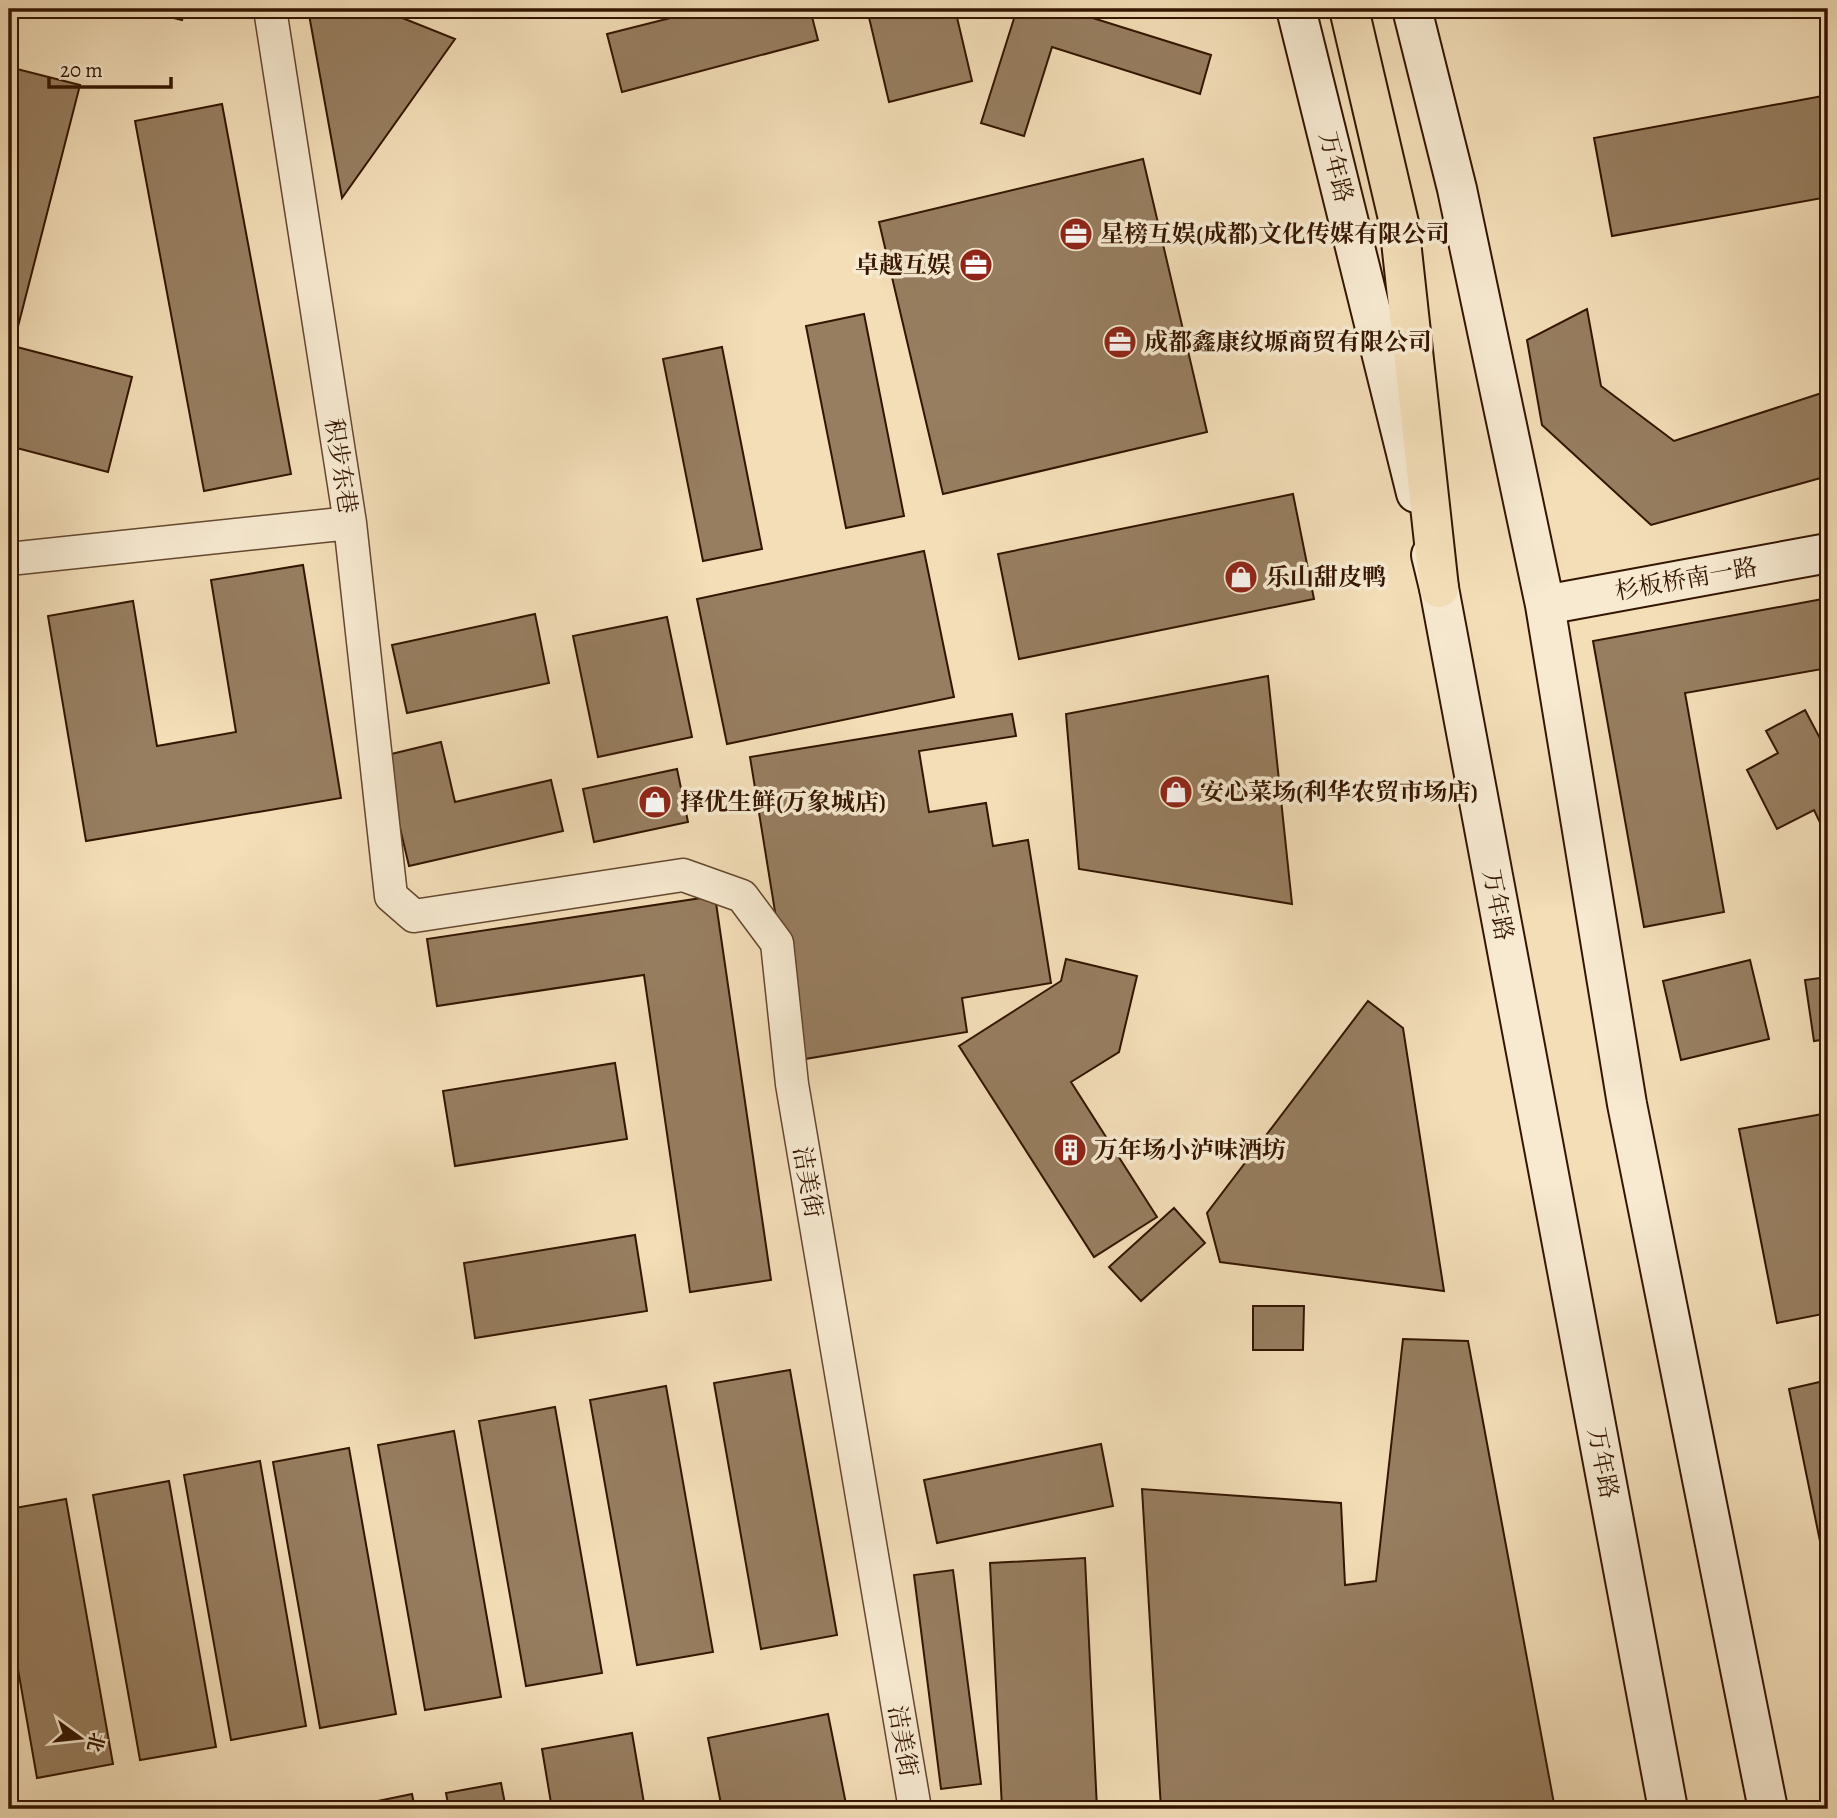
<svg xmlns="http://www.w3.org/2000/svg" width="1837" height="1818" viewBox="0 0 1837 1818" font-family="Alegreya,'Noto Serif SC',serif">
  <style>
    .building { fill: #977e60; stroke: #341501; stroke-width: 2 }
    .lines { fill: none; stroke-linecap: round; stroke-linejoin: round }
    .street-casing { stroke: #64472f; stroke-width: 35 }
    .secondary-casing { stroke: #341501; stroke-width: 42 }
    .highway-casing { stroke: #341501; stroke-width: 42 }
    .street { stroke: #f7ead1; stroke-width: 32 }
    .secondary { stroke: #f7ead1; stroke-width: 38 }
    .highway { stroke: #f3deb8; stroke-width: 38 }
    .labels { text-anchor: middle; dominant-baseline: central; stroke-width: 7; stroke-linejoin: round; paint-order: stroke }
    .street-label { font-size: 24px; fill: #341501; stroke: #f7ead1 }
    .poi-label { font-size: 24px; font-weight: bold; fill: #341501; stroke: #f7ead1; text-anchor: start }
  </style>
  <rect width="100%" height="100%" fill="#f3deb8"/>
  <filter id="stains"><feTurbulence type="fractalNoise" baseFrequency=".00286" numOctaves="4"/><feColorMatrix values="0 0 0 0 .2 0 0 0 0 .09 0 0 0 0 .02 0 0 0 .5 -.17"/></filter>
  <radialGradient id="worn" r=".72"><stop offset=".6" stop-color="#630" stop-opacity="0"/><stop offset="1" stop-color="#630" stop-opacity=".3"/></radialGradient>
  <path class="building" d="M 137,9 L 185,9 L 182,20 Z
    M 308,9 L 380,9 L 455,39 L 342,198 Z
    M 706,9 L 810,9 L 818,40 L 622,92 L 607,34 Z
    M 867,9 L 955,9 L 972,81 L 889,102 Z
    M 1017,9 L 1064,9 L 1211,55 L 1200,94 L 1052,47 L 1024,136 L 981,123 Z
    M 9,67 L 80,85 L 13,346 L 132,377 L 108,472 L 9,446 Z
    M 1828,95 L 1828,197 L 1612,236 L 1594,138 Z
    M 222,104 L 291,474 L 204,491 L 135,121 Z
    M 1143,159 L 1207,432 L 943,494 L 879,222 Z
    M 1587,309 L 1601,386 L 1674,441 L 1828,391 L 1828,476 L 1651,525 L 1542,425 L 1527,340 Z
    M 864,314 L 904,516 L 846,528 L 806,326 Z
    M 722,347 L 762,549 L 703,561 L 663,359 Z
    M 1293,494 L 1314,599 L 1019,659 L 998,554 Z
    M 924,551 L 954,697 L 727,744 L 697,599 Z
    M 303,565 L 341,798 L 86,841 L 48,616 L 133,601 L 157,746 L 236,732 L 211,580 Z
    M 1828,598 L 1828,668 L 1685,693 L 1724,912 L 1644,927 L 1593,641 Z
    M 535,614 L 549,683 L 407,713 L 392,645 Z
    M 667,617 L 692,737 L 598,757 L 573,636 Z
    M 1268,676 L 1292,904 L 1079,869 L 1066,714 Z
    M 1805,710 L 1824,746 L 1828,744 L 1828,839 L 1814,810 L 1777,829 L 1747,770 L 1778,753 L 1766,731 Z
    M 1012,714 L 1016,736 L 919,751 L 929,812 L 986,803 L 993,846 L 1028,840 L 1051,983 L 962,998 L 967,1032 L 799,1060 L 750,757 Z
    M 441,742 L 455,802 L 551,780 L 563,831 L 409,866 L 383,756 Z
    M 677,769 L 688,822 L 594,842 L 583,789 Z
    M 715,896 L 771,1280 L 690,1292 L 644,975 L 437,1006 L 427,939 Z
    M 1066,959 L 1137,976 L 1119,1052 L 1071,1082 L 1157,1217 L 1094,1257 L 959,1046 L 1061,981 Z
    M 1750,960 L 1769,1039 L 1681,1060 L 1663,981 Z
    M 1828,977 L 1828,1039 L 1814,1041 L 1805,980 Z
    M 1368,1001 L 1403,1028 L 1444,1291 L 1220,1262 L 1207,1213 Z
    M 615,1063 L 627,1139 L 455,1166 L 443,1091 Z
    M 1828,1113 L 1828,1313 L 1777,1323 L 1739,1129 Z
    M 1174,1208 L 1205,1243 L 1141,1301 L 1109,1267 Z
    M 635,1235 L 647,1311 L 475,1338 L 464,1263 Z
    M 1253,1306 L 1304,1306 L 1303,1350 L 1253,1350 Z
    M 1403,1339 L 1468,1341 L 1555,1809 L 1161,1809 L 1142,1489 L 1341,1503 L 1345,1585 L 1376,1581 Z
    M 790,1370 L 837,1635 L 761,1649 L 714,1383 Z
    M 1828,1380 L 1828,1560 L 1824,1561 L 1789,1389 Z
    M 666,1386 L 713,1652 L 637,1665 L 590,1400 Z
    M 555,1407 L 602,1673 L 526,1686 L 479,1421 Z
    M 454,1431 L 501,1697 L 425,1710 L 378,1445 Z
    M 1101,1444 L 1113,1506 L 937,1543 L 924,1480 Z
    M 349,1448 L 396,1714 L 320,1728 L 273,1462 Z
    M 260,1461 L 306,1726 L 231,1740 L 184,1475 Z
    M 169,1481 L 216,1747 L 140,1760 L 93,1495 Z
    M 66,1499 L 113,1764 L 37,1778 L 9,1618 L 9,1509 Z
    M 1085,1558 L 1097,1809 L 1002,1809 L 990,1563 Z
    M 953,1570 L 981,1784 L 941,1789 L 914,1575 Z
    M 828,1714 L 847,1809 L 722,1809 L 708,1738 Z
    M 632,1733 L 645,1809 L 552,1809 L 542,1749 Z
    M 501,1783 L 506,1809 L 449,1809 L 446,1793 Z
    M 412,1794 L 415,1809 L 358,1809 L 358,1805 Z"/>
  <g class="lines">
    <defs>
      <path id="street" d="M 270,9 L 350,523 L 391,896 L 414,916 L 683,875 L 742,896 L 777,943 L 792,1084 L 915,1809
        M 9,559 L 350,523"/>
      <path id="secondary" d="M 1296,9 L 1416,493
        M 1412,9 L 1457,189 L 1545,605 L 1627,1104 L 1768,1809
        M 1431,555 L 1439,588 L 1668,1809
        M 1545,605 L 1828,553"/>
      <path id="highway" d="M 1349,9 L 1399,223 L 1439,588"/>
    </defs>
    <use href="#street" class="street-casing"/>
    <use href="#secondary" class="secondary-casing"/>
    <use href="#highway" class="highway-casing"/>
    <use href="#street" class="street"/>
    <use href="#secondary" class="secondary"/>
    <use href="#highway" class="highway"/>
  </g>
  <defs>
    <symbol id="office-disc" viewBox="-11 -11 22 22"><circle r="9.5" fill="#8f2418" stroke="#f7ead1"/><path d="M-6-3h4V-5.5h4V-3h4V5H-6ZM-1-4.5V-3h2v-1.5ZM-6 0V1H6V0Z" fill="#fff"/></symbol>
    <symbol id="shop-disc" viewBox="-11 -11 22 22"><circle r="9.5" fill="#8f2418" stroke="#f7ead1"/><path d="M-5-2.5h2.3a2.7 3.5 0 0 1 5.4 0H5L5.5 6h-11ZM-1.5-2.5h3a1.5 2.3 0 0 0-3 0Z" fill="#fff"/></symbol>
    <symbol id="building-disc" viewBox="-11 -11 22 22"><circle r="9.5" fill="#8f2418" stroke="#f7ead1"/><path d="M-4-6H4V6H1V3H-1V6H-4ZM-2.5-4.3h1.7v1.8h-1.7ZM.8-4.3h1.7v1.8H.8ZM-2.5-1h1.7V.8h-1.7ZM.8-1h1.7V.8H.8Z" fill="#fff"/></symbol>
  </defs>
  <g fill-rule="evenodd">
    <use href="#office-disc" x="1057" y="215" width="38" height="38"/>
    <use href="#office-disc" x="957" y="246" width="38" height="38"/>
    <use href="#office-disc" x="1101" y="323" width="38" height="38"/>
    <use href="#shop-disc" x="1222" y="558" width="38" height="38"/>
    <use href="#shop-disc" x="1157" y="773" width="38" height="38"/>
    <use href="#shop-disc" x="636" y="783" width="38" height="38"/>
    <use href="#building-disc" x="1051" y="1131" width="38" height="38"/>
  </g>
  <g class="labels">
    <g class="street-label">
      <text transform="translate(1336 167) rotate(76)">万年路</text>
      <text transform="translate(341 466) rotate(81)">积步东巷</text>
      <text transform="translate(1686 579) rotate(-10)">杉板桥南一路</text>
      <text transform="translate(1498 905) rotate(79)">万年路</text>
      <text transform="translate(808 1182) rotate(80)">洁美街</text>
      <text transform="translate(1603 1463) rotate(79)">万年路</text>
      <text transform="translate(903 1741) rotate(80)">洁美街</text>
    </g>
    <g class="poi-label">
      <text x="1100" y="234">星榜互娱(成都)文化传媒有限公司</text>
      <text x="951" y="265" text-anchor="end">卓越互娱</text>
      <text x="1144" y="342">成都鑫康纹塬商贸有限公司</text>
      <text x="1266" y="577">乐山甜皮鸭</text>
      <text x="1200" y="792">安心菜场(利华农贸市场店)</text>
      <text x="680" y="802">择优生鲜(万象城店)</text>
      <text x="1094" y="1150">万年场小泸味酒坊</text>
    </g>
  </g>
  <rect width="1837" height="1818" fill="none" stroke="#f3deb8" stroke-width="35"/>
  <rect x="10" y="10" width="1816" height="1797" fill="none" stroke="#341501" stroke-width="3.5"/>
  <rect x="18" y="18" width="1802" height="1783" fill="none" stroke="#341501" stroke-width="2"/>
  <g transform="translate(80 1738) rotate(105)" stroke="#f7ead1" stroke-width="5" paint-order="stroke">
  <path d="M0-5L12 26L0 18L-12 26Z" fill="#341501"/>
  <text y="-10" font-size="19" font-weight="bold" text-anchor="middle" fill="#341501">北</text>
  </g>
  <path d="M49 77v10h122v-10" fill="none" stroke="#341501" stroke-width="3.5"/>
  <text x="60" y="77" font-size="21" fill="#341501" stroke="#f7ead1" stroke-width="5" paint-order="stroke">20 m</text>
  <rect width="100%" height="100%" filter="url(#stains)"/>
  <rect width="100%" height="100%" fill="url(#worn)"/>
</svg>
